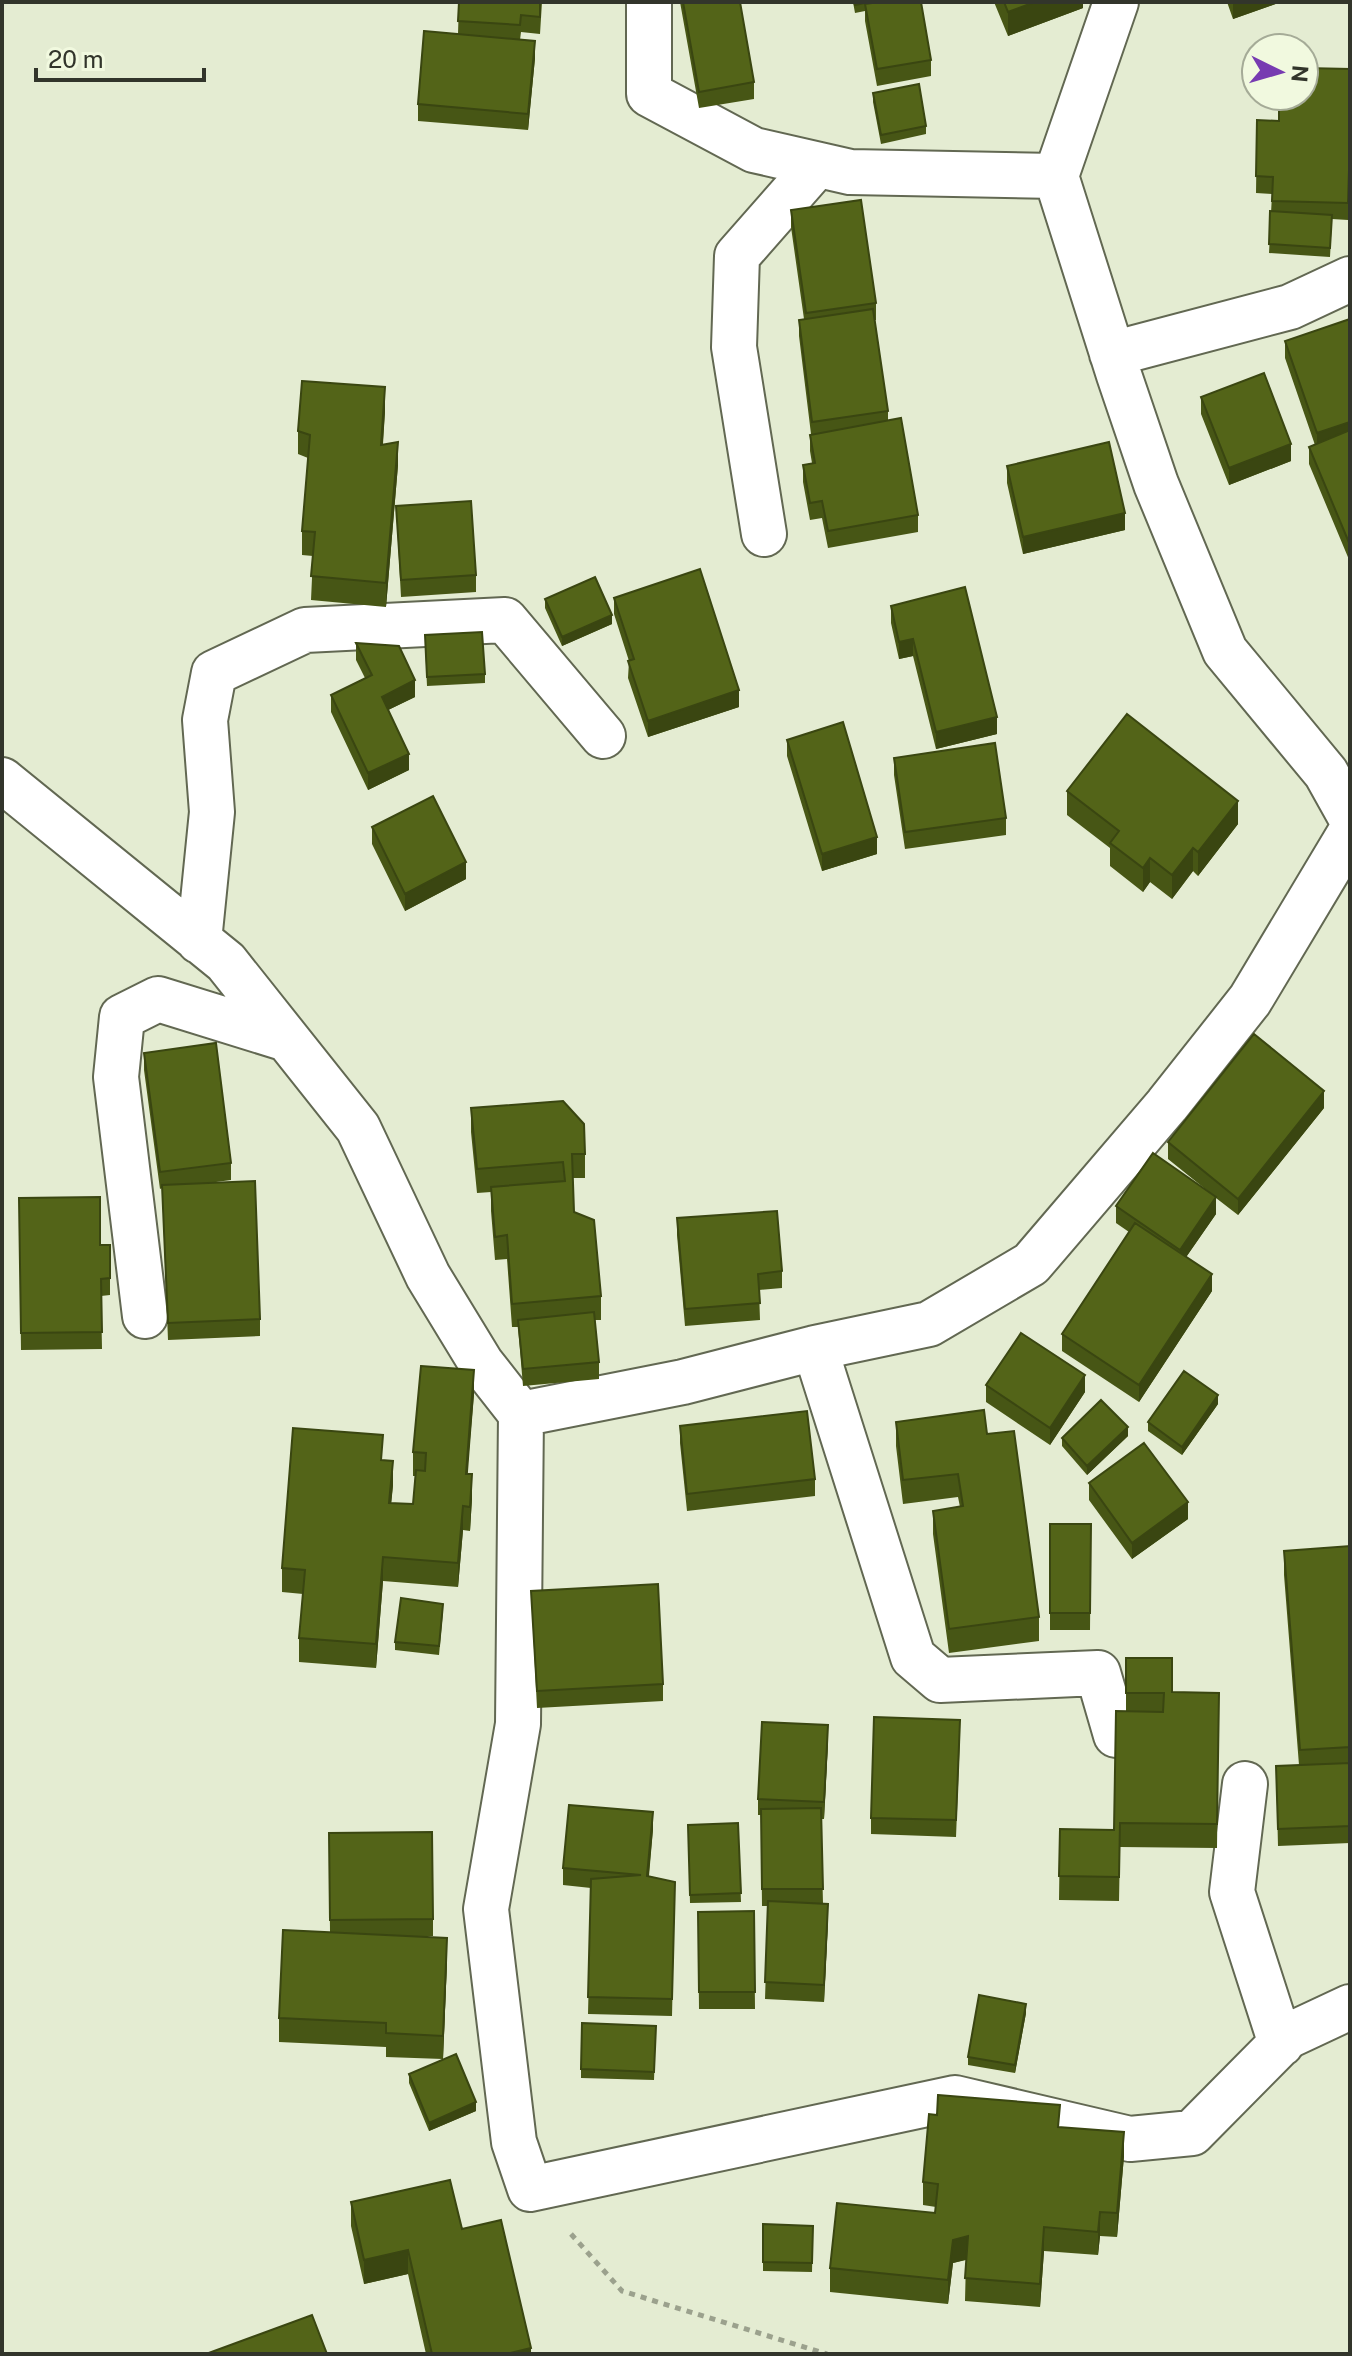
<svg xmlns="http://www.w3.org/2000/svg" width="1352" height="2356" viewBox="0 0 1352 2356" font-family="'Public Sans',sans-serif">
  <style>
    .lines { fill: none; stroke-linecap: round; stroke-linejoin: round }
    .street-casing { stroke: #626852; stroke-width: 48 }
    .path { stroke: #9ba18d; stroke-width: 5; stroke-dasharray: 6 6; stroke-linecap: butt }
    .street { stroke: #fff; stroke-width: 44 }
    .wall { fill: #475615 }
    .shaded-wall { fill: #3a4611 }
    .building { fill: #536418; stroke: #3a4611; stroke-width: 2 }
  </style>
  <rect width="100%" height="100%" fill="#e4ecd2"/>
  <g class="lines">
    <defs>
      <path id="street" d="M 649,2 L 649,94 L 754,150 L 850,172 L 1056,176
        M 1116,2 L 1056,176 L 1119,375 L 1156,484 L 1225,651 L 1326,773 L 1350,816
        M 1112,354 L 1290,307 L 1350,279
        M 764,534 L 734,347 L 737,256 L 817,165
        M 2,780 L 226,962 L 358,1128 L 428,1276 L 481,1363 L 521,1414 L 518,1724 L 486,1909 L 514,2142 L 530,2189 L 955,2098 L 1130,2139 L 1192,2133 L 1288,2036 L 1350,2007
        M 199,941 L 212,812 L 205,720 L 214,673 L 305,630 L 505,620 L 603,736
        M 145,1316 L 116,1077 L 122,1017 L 158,999 L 287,1039
        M 815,1348 L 913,1657 L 940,1680 L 1098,1673 L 1116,1735
        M 521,1414 L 683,1382 L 815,1348 L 929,1324 L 1031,1264 L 1167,1105 L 1250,1000 L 1350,833
        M 1245,1784 L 1232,1892 L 1281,2044"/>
    </defs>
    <use href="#street" class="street-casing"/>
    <path class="path" d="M 571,2234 L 622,2291 L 827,2354"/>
    <use href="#street" class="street"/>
  </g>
  <path class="wall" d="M 459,2 L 542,2 L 540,34 L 521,32 L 520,40 L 535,58 L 528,130 L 418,121 L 418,104 L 458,34 Z
    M 680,2 L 740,2 L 754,82 L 754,99 L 699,108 Z
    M 853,2 L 921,2 L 931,60 L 931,76 L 877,86 L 865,21 L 865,11 L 855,13 Z
    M 994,2 L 1083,2 L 1083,8 L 1008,36 Z
    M 1227,2 L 1281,2 L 1233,19 Z
    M 873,93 L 926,126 L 926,134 L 881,144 L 873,102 Z
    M 1257,120 L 1350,155 L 1348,220 L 1332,219 L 1330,257 L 1269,253 L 1272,194 L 1256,193 Z
    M 791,210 L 876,303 L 876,320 L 875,320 L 888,411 L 888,420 L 918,515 L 918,532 L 828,548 L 822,518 L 810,520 L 803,482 L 803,465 L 812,463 L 810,451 L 810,435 L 811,434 L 799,336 L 799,320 L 804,319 L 791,227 Z
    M 1350,319 L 1350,562 L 1309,464 L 1309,447 L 1315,445 L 1285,358 L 1285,341 Z
    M 1201,397 L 1291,461 L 1229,485 L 1201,414 Z
    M 385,411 L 383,444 L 398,465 L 386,607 L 311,600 L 313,556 L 302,555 L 302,531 L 308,458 L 298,454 L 298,431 Z
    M 1007,466 L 1125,530 L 1023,554 L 1007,483 Z
    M 396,506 L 476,575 L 476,592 L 401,597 Z
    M 614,598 L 739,707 L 648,737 L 628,678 L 629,661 L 614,614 Z
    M 545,599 L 612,624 L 562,646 L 545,608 Z
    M 891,606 L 997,734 L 936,749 L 913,656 L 899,659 L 891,623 Z
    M 356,643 L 415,697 L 388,710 L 409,770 L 368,790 L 331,712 L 331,695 L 365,678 L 356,660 Z
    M 425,644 L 485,674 L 485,683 L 427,686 Z
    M 787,740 L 877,854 L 822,871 L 787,756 Z
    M 894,758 L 1006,818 L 1006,835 L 905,849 L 894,775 Z
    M 1067,791 L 1238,824 L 1198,876 L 1193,871 L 1172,899 L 1150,882 L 1143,892 L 1110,866 L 1110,848 L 1067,815 Z
    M 372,827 L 466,879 L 405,911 L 372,844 Z
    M 144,1053 L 231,1163 L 231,1180 L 201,1184 L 260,1319 L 260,1336 L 168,1340 L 162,1188 L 160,1189 L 144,1070 Z
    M 471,1108 L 585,1154 L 585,1178 L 573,1178 L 574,1212 L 601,1296 L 601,1320 L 595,1320 L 599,1362 L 599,1379 L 523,1386 L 518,1327 L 512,1327 L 507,1259 L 495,1260 L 491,1211 L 491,1192 L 477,1193 L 471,1132 Z
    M 1324,1108 L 1238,1215 L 1216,1198 L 1216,1214 L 1186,1257 L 1212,1291 L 1139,1402 L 1062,1351 L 1062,1334 L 1129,1232 L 1116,1223 L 1116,1206 L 1214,1196 L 1168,1159 L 1168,1142 Z
    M 19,1198 L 100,1245 L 110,1245 L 110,1295 L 101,1296 L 102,1349 L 21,1350 Z
    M 677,1218 L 782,1271 L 782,1288 L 759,1290 L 760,1320 L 685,1326 L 677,1235 Z
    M 986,1385 L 1085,1392 L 1050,1445 L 986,1402 Z
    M 474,1394 L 467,1474 L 472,1498 L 470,1531 L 463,1530 L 458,1587 L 383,1581 L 376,1668 L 299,1662 L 299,1638 L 303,1594 L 282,1592 L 282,1568 L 383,1460 L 393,1485 L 391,1503 L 413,1504 L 415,1476 L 413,1476 L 413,1452 Z
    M 1218,1404 L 1182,1455 L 1148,1431 L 1148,1422 Z
    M 896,1422 L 987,1434 L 1039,1617 L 1039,1641 L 949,1653 L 933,1534 L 933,1511 L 960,1507 L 958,1497 L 903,1504 L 896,1446 Z
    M 680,1426 L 815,1479 L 815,1496 L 687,1511 L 680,1443 Z
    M 1128,1436 L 1087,1475 L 1062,1446 L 1062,1438 Z
    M 1089,1483 L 1188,1519 L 1132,1559 L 1089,1500 Z
    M 1050,1524 L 1091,1524 L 1090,1630 L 1050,1630 Z
    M 1350,1546 L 1350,1843 L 1278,1846 L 1276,1766 L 1299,1765 L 1284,1575 L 1284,1551 Z
    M 531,1591 L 663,1684 L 663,1701 L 537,1708 Z
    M 443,1612 L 439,1655 L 395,1650 L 395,1642 Z
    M 1126,1658 L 1172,1692 L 1219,1693 L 1217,1848 L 1120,1847 L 1119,1901 L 1059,1900 L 1060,1829 L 1114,1830 L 1126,1711 Z
    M 960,1737 L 956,1837 L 871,1834 L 871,1818 Z
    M 828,1742 L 824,1819 L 821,1819 L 823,1904 L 828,1921 L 824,2002 L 765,1999 L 768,1906 L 762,1906 L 761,1815 L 758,1815 L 758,1799 Z
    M 738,1823 L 741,1902 L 690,1903 L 688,1825 Z
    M 653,1829 L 649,1876 L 675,1882 L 672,2016 L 588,2014 L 591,1888 L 563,1885 L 563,1868 Z
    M 329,1833 L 433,1919 L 433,1936 L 419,1936 L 447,1961 L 443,2059 L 386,2057 L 386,2047 L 279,2042 L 279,2018 L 330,1932 Z
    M 754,1911 L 755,2009 L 699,2009 L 698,1912 Z
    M 1026,2013 L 1015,2073 L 968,2065 L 968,2057 Z
    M 656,2026 L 654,2080 L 581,2078 L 581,2069 Z
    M 409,2074 L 476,2111 L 429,2131 L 409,2083 Z
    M 1060,2127 L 1124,2156 L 1117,2237 L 1100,2236 L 1098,2255 L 1044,2251 L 1040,2307 L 965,2301 L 966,2260 L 953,2263 L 948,2304 L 830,2292 L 830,2268 L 935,2213 L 936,2207 L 923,2205 L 923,2182 Z
    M 351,2202 L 462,2229 L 531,2354 L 426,2354 L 408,2274 L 364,2284 L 351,2226 Z
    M 763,2224 L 813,2226 L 812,2272 L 763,2271 Z"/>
  <path class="shaded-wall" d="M 1035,2 L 1083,2 L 1083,8 L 1008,36 L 1008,12 Z
    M 1233,2 L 1281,2 L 1233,19 Z
    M 535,41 L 535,58 L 528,130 L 528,114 Z
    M 385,387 L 385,411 L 381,468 L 381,445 Z
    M 1350,422 L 1350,439 L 1317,450 L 1317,433 Z
    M 398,442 L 398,465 L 386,607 L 386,583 Z
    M 1291,444 L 1291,461 L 1229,485 L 1229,468 Z
    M 1125,513 L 1125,530 L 1023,554 L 1023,537 Z
    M 612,615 L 612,624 L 562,646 L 562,637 Z
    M 913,639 L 913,656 L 899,659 L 899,642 Z
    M 415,680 L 415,697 L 382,713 L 382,697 Z
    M 739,690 L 739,707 L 648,737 L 648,721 Z
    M 997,717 L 997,734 L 936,749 L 936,732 Z
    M 409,754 L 409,770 L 368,790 L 368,773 Z
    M 1238,801 L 1238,824 L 1198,876 L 1198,852 Z
    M 877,837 L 877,854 L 822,871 L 822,854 Z
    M 1193,848 L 1193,871 L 1172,899 L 1172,875 Z
    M 1150,858 L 1150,882 L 1143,892 L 1143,868 Z
    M 466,862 L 466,879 L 405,911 L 405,894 Z
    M 1324,1091 L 1324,1108 L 1238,1215 L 1238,1199 Z
    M 1216,1197 L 1216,1214 L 1180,1266 L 1180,1250 Z
    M 1212,1274 L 1212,1291 L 1139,1402 L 1139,1385 Z
    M 474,1370 L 474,1394 L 466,1497 L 466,1474 Z
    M 1085,1375 L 1085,1392 L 1050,1445 L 1050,1428 Z
    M 1218,1395 L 1218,1404 L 1182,1455 L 1182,1447 Z
    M 1128,1427 L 1128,1436 L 1087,1475 L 1087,1466 Z
    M 393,1461 L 393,1485 L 389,1527 L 389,1503 Z
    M 472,1474 L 472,1498 L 470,1531 L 470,1507 Z
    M 1188,1502 L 1188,1519 L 1132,1559 L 1132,1543 Z
    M 463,1506 L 463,1530 L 458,1587 L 458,1563 Z
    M 383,1557 L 383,1581 L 376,1668 L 376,1644 Z
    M 828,1725 L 828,1742 L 824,1819 L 824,1802 Z
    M 653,1812 L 653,1829 L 647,1893 L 647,1876 Z
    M 828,1904 L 828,1921 L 824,2002 L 824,1985 Z
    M 447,1938 L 447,1961 L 443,2059 L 443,2036 Z
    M 1026,2004 L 1026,2013 L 1015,2073 L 1015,2065 Z
    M 476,2102 L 476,2111 L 429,2131 L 429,2123 Z
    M 1124,2132 L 1124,2156 L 1117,2237 L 1117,2213 Z
    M 1100,2212 L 1100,2236 L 1098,2255 L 1098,2232 Z
    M 1044,2227 L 1044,2251 L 1040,2307 L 1040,2284 Z
    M 968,2236 L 968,2259 L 953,2263 L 948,2304 L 948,2280 L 953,2240 Z
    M 408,2250 L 408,2274 L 364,2284 L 364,2260 Z
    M 531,2348 L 531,2354 L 506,2354 Z"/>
  <path class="building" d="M 459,2 L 540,2 L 540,17 L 521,15 L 520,25 L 458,21 Z
    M 683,2 L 740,2 L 754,82 L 699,92 Z
    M 854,2 L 869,2 L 855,5 Z
    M 879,2 L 921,2 L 931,60 L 877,69 L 865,4 Z
    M 1004,2 L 1035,2 L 1008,12 Z
    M 424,31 L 535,41 L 528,114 L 418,104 Z
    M 1304,68 L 1350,69 L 1350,138 L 1348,203 L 1272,201 L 1273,177 L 1256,176 L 1257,120 L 1279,121 L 1279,96 L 1304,96 Z
    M 919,84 L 926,126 L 881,135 L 873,93 Z
    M 861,200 L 876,303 L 806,313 L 791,210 Z
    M 1270,211 L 1332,215 L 1330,248 L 1269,244 Z
    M 873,309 L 888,411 L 812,422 L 799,320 Z
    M 1350,319 L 1350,422 L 1317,433 L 1285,341 Z
    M 1264,373 L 1291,444 L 1229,468 L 1201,397 Z
    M 302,381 L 385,387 L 381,445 L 398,442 L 386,583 L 311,576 L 315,532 L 302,531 L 310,435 L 298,431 Z
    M 901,418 L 918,515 L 828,531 L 822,501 L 810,503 L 803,465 L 815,463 L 810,435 Z
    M 1350,430 L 1350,545 L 1309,447 Z
    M 1109,442 L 1125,513 L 1023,537 L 1007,466 Z
    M 471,501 L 476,575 L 401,580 L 396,506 Z
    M 700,569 L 739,690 L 648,721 L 628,661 L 634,659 L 614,598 Z
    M 595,577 L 612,615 L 562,637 L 545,599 Z
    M 965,587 L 997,717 L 936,732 L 913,639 L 899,642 L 891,606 Z
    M 482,632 L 485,674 L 427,677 L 425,635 Z
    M 356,643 L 399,646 L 415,680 L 382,697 L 409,754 L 368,773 L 331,695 L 372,675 Z
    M 1127,714 L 1238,801 L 1198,852 L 1193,848 L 1172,875 L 1150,858 L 1143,868 L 1110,843 L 1119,831 L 1067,791 Z
    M 843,722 L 877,837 L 822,854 L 787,740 Z
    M 995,743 L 1006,818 L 905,832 L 894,758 Z
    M 433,796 L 466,862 L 405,894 L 372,827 Z
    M 1254,1034 L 1324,1091 L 1238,1199 L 1168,1142 Z
    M 216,1043 L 231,1163 L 160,1172 L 144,1053 Z
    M 563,1101 L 584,1124 L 585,1154 L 572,1154 L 574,1212 L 594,1220 L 601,1296 L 512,1304 L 507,1235 L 495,1237 L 491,1187 L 565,1181 L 563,1162 L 477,1169 L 471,1108 Z
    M 1153,1153 L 1216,1197 L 1180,1250 L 1116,1206 Z
    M 255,1181 L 260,1319 L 168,1323 L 162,1185 Z
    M 100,1197 L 100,1245 L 110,1245 L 110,1278 L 101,1279 L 102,1332 L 21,1333 L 19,1198 Z
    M 777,1211 L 782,1271 L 758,1274 L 760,1303 L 685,1309 L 677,1218 Z
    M 1135,1223 L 1212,1274 L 1139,1385 L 1062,1334 Z
    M 594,1312 L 599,1362 L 523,1369 L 518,1320 Z
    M 1021,1333 L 1085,1375 L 1050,1428 L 986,1385 Z
    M 421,1366 L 474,1370 L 466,1474 L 472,1474 L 470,1507 L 463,1506 L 458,1563 L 383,1557 L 376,1644 L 299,1638 L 305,1570 L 282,1568 L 293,1428 L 383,1435 L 381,1460 L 393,1461 L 389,1503 L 413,1504 L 416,1470 L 425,1471 L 426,1453 L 413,1452 Z
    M 1184,1371 L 1218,1395 L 1182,1447 L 1148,1422 Z
    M 1101,1400 L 1128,1427 L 1087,1466 L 1062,1438 Z
    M 984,1410 L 987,1434 L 1014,1431 L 1039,1617 L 949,1629 L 933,1511 L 963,1506 L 958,1474 L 903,1480 L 896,1422 Z
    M 807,1411 L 815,1479 L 687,1494 L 680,1426 Z
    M 1144,1443 L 1188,1502 L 1132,1543 L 1089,1483 Z
    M 1050,1524 L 1091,1524 L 1090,1613 L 1050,1613 Z
    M 1350,1546 L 1350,1747 L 1300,1750 L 1284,1551 Z
    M 658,1584 L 663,1684 L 537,1691 L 531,1591 Z
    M 401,1598 L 443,1604 L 439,1646 L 395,1642 Z
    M 1126,1658 L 1172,1658 L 1172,1692 L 1219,1693 L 1217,1824 L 1120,1823 L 1119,1877 L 1059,1876 L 1060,1829 L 1114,1830 L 1116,1711 L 1163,1712 L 1164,1693 L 1126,1693 Z
    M 874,1717 L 960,1720 L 956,1820 L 871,1818 Z
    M 762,1722 L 828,1725 L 824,1802 L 758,1799 Z
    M 1350,1763 L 1350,1826 L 1278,1829 L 1276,1766 Z
    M 569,1805 L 653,1812 L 647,1876 L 675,1882 L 672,1999 L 588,1997 L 591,1879 L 641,1875 L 563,1868 Z
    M 821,1808 L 823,1889 L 762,1889 L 761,1809 Z
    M 738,1823 L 741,1893 L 690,1895 L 688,1825 Z
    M 432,1832 L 433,1919 L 330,1920 L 329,1833 Z
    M 768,1901 L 828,1904 L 824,1985 L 765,1982 Z
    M 754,1911 L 755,1992 L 699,1992 L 698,1912 Z
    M 283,1930 L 447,1938 L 443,2036 L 386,2033 L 386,2023 L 279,2018 Z
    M 979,1995 L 1026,2004 L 1015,2065 L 968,2057 Z
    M 582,2023 L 656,2026 L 654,2072 L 581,2069 Z
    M 456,2054 L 476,2102 L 429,2123 L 409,2074 Z
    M 938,2095 L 1060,2105 L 1058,2127 L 1124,2132 L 1117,2213 L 1100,2212 L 1098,2232 L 1044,2227 L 1040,2284 L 965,2278 L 968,2236 L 953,2240 L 948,2280 L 830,2268 L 837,2203 L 935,2213 L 938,2184 L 923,2182 L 929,2114 L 937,2115 Z
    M 450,2180 L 462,2229 L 501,2220 L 531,2348 L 506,2354 L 432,2354 L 408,2250 L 364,2260 L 351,2202 Z
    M 763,2224 L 813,2226 L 812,2263 L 763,2262 Z
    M 312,2315 L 327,2354 L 206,2354 Z"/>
  <rect width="1352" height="2356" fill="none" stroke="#32352b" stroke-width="8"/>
  <g transform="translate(1280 72) rotate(95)"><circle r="38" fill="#f1f9df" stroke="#a5ab97" stroke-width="2"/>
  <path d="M0-6L14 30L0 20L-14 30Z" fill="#773bb1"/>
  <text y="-12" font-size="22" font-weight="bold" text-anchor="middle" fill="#32352b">N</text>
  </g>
  <path d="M36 68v12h168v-12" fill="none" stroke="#32352b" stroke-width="4"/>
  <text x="48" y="68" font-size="24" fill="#32352b" stroke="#f1f9df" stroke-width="6" paint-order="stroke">20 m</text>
</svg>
